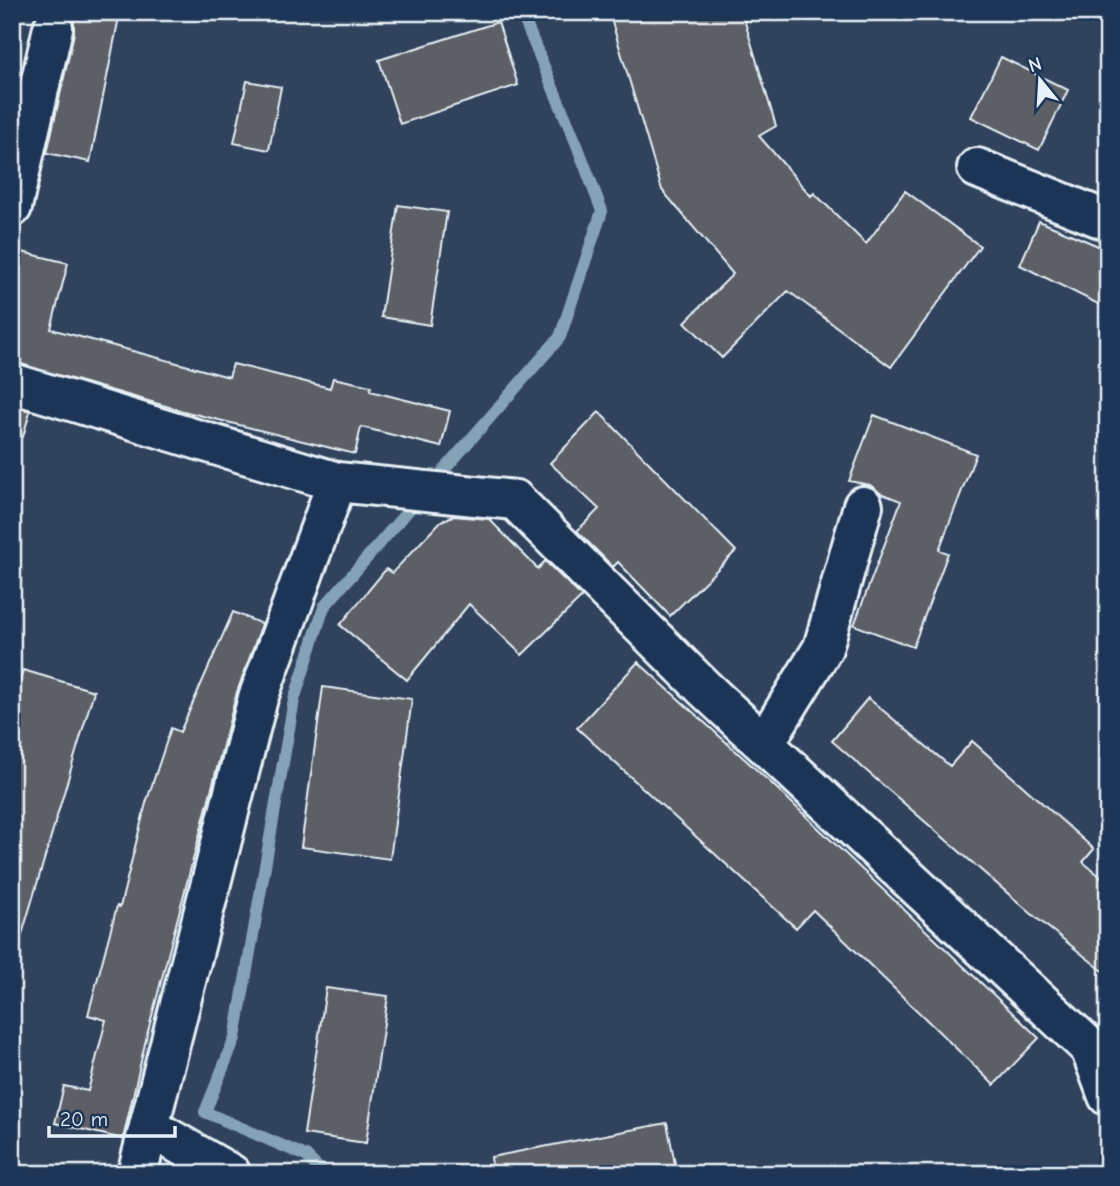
<svg xmlns="http://www.w3.org/2000/svg" width="1120" height="1186" viewBox="0 0 1120 1186" font-family="'Comic Neue',sans-serif">
  <style>
    .lines { fill: none; stroke-linecap: round; stroke-linejoin: round }
    .stream { stroke: #85a2b6; stroke-width: 12 }
    .building { fill: #5b5f66; stroke: #e8f1f8; stroke-width: 2 }
    .minor-casing { stroke: #e8f1f8; stroke-width: 44 }
    .minor { stroke: #1d3557; stroke-width: 38 }
  </style>
  <rect width="100%" height="100%" fill="#30425c"/>
  <filter id="ink" filterUnits="userSpaceOnUse"><feTurbulence type="fractalNoise" baseFrequency=".0143" numOctaves="2"/><feDisplacementMap in="SourceGraphic" scale="14" xChannelSelector="R" yChannelSelector="G"/><feConvolveMatrix kernelMatrix="1 2 1 2 8 2 1 2 1" color-interpolation-filters="sRGB"/></filter>
  <g filter="url(#ink)">
    <g class="lines">
      <path class="stream" d="M 432,484 L 560,337 L 602,211 L 577,145 L 521,12
        M 324,1174 L 306,1156 L 205,1112 L 235,1038 L 294,700 L 324,607 L 420,497"/>
    </g>
    <path class="building" d="M 69,12 L 120,12 L 90,162 L 47,153 L 74,33 L 74,22 Z
      M 609,12 L 742,12 L 776,126 L 759,136 L 811,196 L 814,193 L 866,244 L 905,191 L 980,246 L 891,367 L 788,291 L 722,358 L 685,322 L 733,274 L 662,190 Z
      M 498,22 L 518,85 L 400,124 L 379,60 Z
      M 1001,57 L 1068,90 L 1039,150 L 971,117 Z
      M 247,81 L 281,87 L 269,150 L 234,143 Z
      M 398,205 L 447,212 L 430,325 L 381,317 Z
      M 1039,221 L 1108,250 L 1108,309 L 1020,265 Z
      M 22,252 L 68,263 L 51,329 L 229,377 L 233,364 L 330,388 L 333,378 L 371,386 L 370,391 L 450,411 L 441,447 L 361,427 L 355,454 L 183,411 L 12,362 L 12,291 Z
      M 12,406 L 30,411 L 23,437 L 12,436 Z
      M 599,412 L 736,551 L 670,616 L 618,562 L 613,567 L 577,531 L 599,509 L 550,463 Z
      M 874,415 L 976,454 L 939,550 L 948,553 L 913,647 L 854,625 L 901,501 L 880,493 L 870,485 L 849,481 Z
      M 453,516 L 489,519 L 538,569 L 545,561 L 582,597 L 522,655 L 469,604 L 407,680 L 340,625 L 386,569 L 392,573 L 441,521 Z
      M 233,612 L 262,624 L 237,692 L 147,1035 L 123,1139 L 55,1123 L 64,1086 L 88,1091 L 106,1020 L 88,1015 L 117,906 L 120,907 L 146,803 L 171,728 L 180,732 Z
      M 638,662 L 771,783 L 1039,1038 L 994,1085 L 813,910 L 796,928 L 577,728 Z
      M 23,670 L 94,691 L 21,938 L 12,937 L 12,707 Z
      M 323,687 L 412,699 L 390,859 L 301,847 Z
      M 868,698 L 950,766 L 972,741 L 1094,849 L 1083,862 L 1108,883 L 1108,975 L 1034,916 L 832,741 Z
      M 326,988 L 388,996 L 366,1143 L 304,1134 Z
      M 667,1123 L 677,1174 L 493,1174 L 491,1157 Z"/>
    <g class="lines">
      <defs>
        <path id="minor" d="M 977,168 L 1108,221
          M 12,207 L 53,28
          M 12,383 L 337,482 L 515,500 L 704,688 L 1090,1048 L 1108,1096
          M 764,744 L 823,648 L 863,506
          M 149,1127 L 231,1174
          M 137,1174 L 258,698 L 337,482"/>
      </defs>
      <use href="#minor" class="minor-casing"/>
      <use href="#minor" class="minor"/>
    </g>
  </g>
  <rect width="1120" height="1186" fill="none" stroke="#1d3557" stroke-width="42"/>
  <rect x="21" y="21" width="1078" height="1144" fill="none" stroke="#e8f1f8" stroke-width="2.5" filter="url(#ink)"/>
  <g transform="translate(1040 80) rotate(342)" stroke="#1d3557" stroke-width="5" paint-order="stroke">
  <path d="M0-5L12 26L0 18L-12 26Z" fill="#e8f1f8"/>
  <text y="-10" font-size="19" font-weight="bold" text-anchor="middle" fill="#e8f1f8">N</text>
  </g>
  <path d="M49 1126v10h126v-10" fill="none" stroke="#e8f1f8" stroke-width="3.5"/>
  <text x="60" y="1126" font-size="21" fill="#e8f1f8" stroke="#1d3557" stroke-width="5" paint-order="stroke">20 m</text>
</svg>
